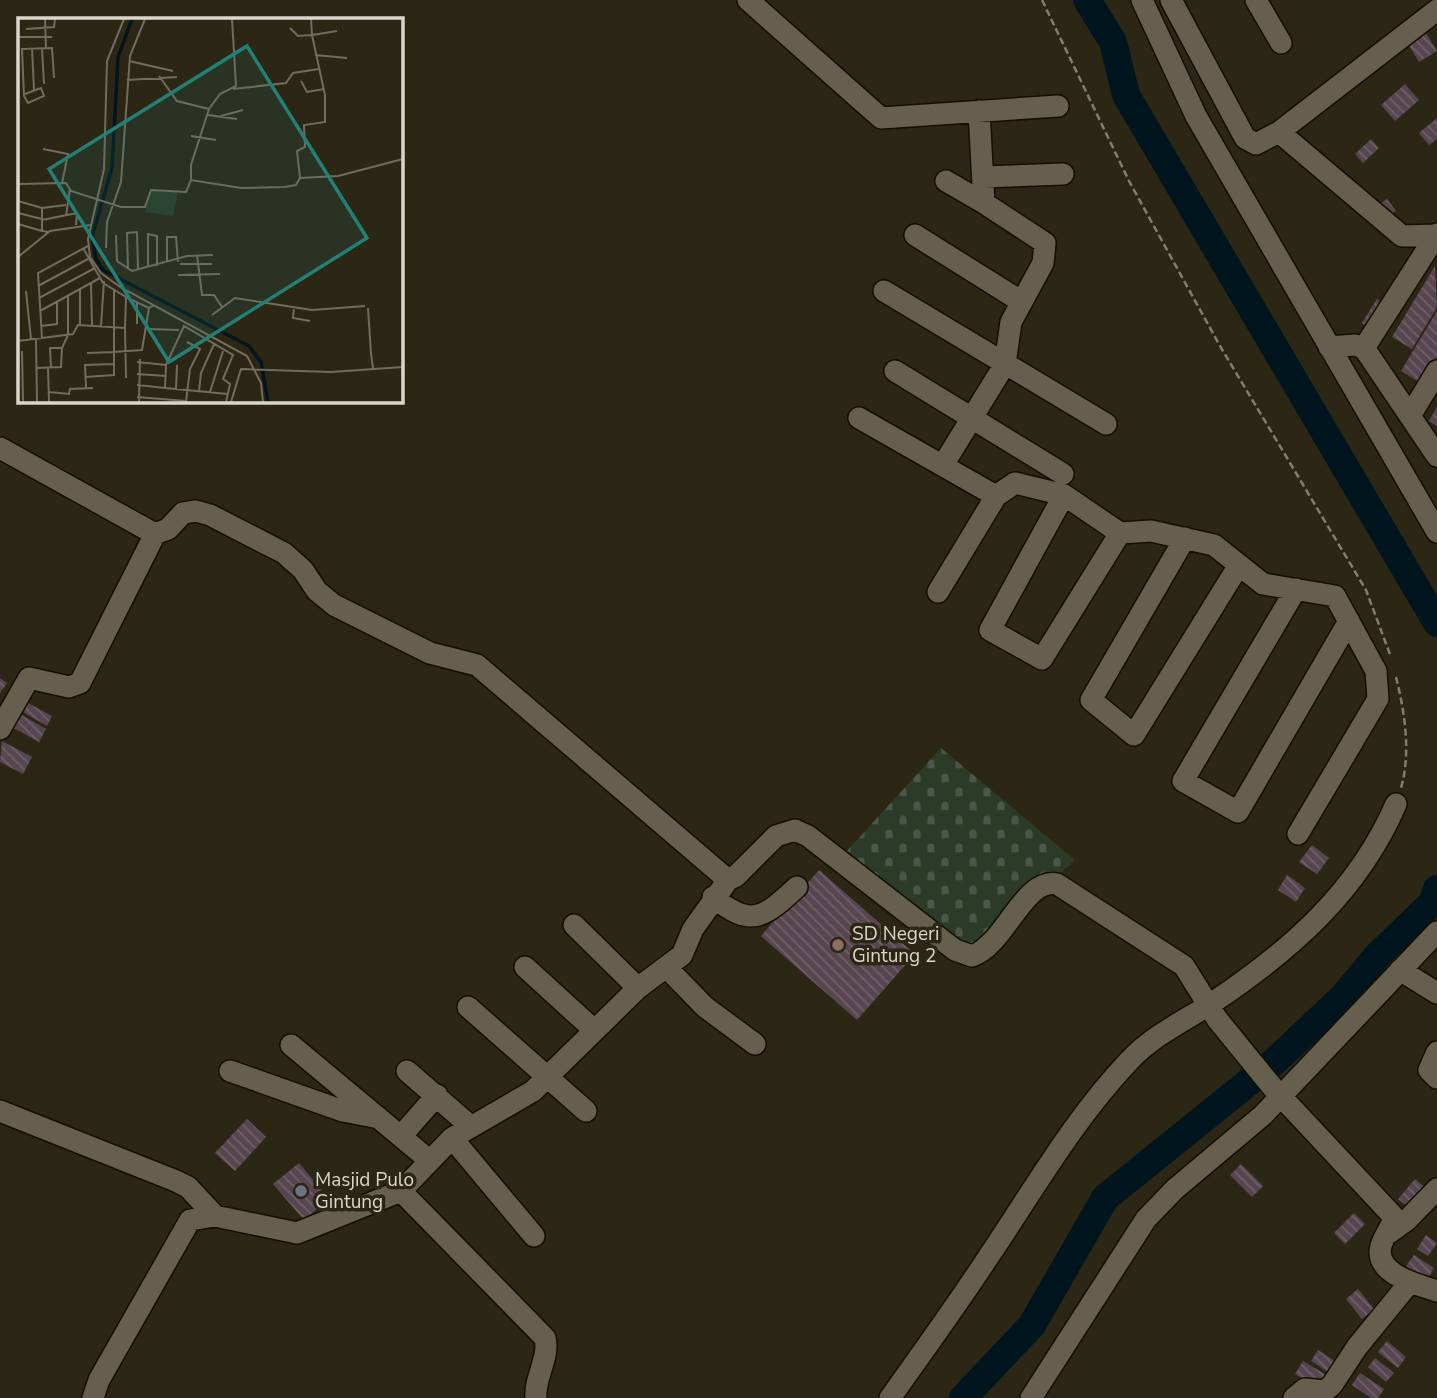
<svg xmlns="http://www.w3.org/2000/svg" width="1437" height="1398" viewBox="0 0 1437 1398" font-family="'Nunito Sans',sans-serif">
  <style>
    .cemetery { fill: url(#cemetery-stones) }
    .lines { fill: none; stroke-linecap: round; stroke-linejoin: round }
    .river { stroke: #00151d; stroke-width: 28 }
    .building { fill: url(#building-back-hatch) }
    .minor-casing { stroke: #140f02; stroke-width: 24 }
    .path { stroke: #827d6f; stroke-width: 2.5; stroke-dasharray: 7 3.5; stroke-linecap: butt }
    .minor { stroke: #665f4d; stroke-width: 21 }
    .education-dot { fill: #8d6e63; stroke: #2c2615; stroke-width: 2.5 }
    .worship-dot { fill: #6b7280; stroke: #2c2615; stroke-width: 2.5 }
    .labels { text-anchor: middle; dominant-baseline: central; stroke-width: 7; stroke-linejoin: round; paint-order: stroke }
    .poi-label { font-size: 19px; fill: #dad6cb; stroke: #2c2615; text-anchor: start }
    .inset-river { fill: none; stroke: #00151d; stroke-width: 3.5 }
    .inset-road { fill: none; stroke: #726c5e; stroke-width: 2 }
    .view { fill: #238077; fill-opacity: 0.15; stroke: #238077; stroke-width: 3.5 }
    .inset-edge { fill: none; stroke: #dad6cb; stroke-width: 3.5 }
  </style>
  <defs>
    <pattern id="cemetery-stones" width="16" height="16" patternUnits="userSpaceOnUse" patternTransform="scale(1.75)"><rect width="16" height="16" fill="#2c3b28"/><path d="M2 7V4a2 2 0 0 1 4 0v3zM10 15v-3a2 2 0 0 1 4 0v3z" fill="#4a5746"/></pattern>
    <pattern id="building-back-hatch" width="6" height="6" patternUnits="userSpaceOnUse" patternTransform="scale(1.75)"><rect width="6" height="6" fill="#574650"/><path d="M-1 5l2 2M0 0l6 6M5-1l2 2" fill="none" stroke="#6f6068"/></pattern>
  </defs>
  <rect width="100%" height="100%" fill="#2c2615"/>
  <path class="cemetery" d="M 941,748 L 1075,860 L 963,961 L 835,864 Z"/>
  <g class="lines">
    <path class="river" d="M 1087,0 L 1113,42 L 1126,95 L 1437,623
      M 963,1398 L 1032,1325 L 1105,1198 L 1275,1061 L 1344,996 L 1377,956 L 1432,903 L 1437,889"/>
  </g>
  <path class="building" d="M 1426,33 L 1437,51 L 1419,62 L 1408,44 Z
    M 1405,84 L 1419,100 L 1395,121 L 1381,105 Z
    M 1437,118 L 1437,139 L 1429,145 L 1419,133 Z
    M 1371,139 L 1379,148 L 1363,163 L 1355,154 Z
    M 1387,199 L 1396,211 L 1385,218 L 1377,206 Z
    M 1435,266 L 1437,307 L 1412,349 L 1392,337 Z
    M 1377,299 L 1388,306 L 1373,329 L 1362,323 Z
    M 1437,311 L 1437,357 L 1421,383 L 1401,371 Z
    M 1437,407 L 1437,426 L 1429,421 Z
    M 0,678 L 7,683 L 0,693 Z
    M 28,703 L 52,716 L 47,726 L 23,712 Z
    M 20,714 L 46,729 L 39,742 L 12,727 Z
    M 2,741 L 32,757 L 23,774 L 0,762 Z
    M 1312,845 L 1329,858 L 1317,874 L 1299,862 Z
    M 819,870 L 915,954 L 857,1020 L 761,936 Z
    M 1287,875 L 1305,888 L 1296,902 L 1278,890 Z
    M 247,1119 L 266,1137 L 235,1171 L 215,1153 Z
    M 299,1163 L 329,1199 L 304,1220 L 273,1184 Z
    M 1241,1164 L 1263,1186 L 1252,1197 L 1230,1175 Z
    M 1415,1179 L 1427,1189 L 1411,1209 L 1398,1199 Z
    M 1354,1213 L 1365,1224 L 1345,1244 L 1334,1233 Z
    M 1426,1235 L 1437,1243 L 1428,1256 L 1417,1249 Z
    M 1414,1255 L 1434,1268 L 1427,1280 L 1406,1266 Z
    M 1358,1289 L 1374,1309 L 1362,1319 L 1346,1299 Z
    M 1387,1341 L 1406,1357 L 1398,1368 L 1378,1352 Z
    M 1318,1350 L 1341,1365 L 1334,1376 L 1311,1361 Z
    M 1375,1358 L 1394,1373 L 1386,1382 L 1368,1367 Z
    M 1303,1361 L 1328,1376 L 1320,1389 L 1295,1374 Z
    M 1360,1373 L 1384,1389 L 1378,1398 L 1371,1398 L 1352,1385 Z"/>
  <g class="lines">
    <defs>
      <path id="minor" d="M 748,0 L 881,118 L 1058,106
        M 1142,0 L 1196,116 L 1437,532
        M 1171,0 L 1245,138 L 1256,144 L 1279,132 L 1437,10
        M 1256,0 L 1281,43
        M 1279,132 L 1402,236 L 1436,235
        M 983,177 L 1063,174
        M 946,181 L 984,203
        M 915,235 L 1022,302
        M 884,291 L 1106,424
        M 1329,347 L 1355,345 L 1364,348 L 1437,456
        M 1364,348 L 1437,234
        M 895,371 L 1063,474
        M 1410,416 L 1437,371
        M 859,418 L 996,496 L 1015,483 L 1064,495 L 1120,533 L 1151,531 L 1214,545 L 1263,584 L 1335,596 L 1376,671 L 1378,699 L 1298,834
        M 0,448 L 155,534 L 168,529 L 183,513 L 196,511 L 210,515 L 284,553 L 303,570 L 317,591 L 334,605 L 430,653 L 477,665 L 728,880 L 736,876 L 776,836 L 795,830 L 808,836 L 955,950 L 972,956 C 1005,945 1024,877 1057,884 L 1184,966 L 1217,1019 L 1274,1089 L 1393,1216 L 1393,1221 C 1390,1229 1383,1238 1381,1246 C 1373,1274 1419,1285 1437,1291
        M 943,465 L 1005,364 L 1011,322 L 1043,263 L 1045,243 L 984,203 L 979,111
        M 1064,495 L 990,630 L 1042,659 L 1120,533
        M 1185,538 L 1091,700 L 1134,735 L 1239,565
        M 1296,589 L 1183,781 L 1238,812 L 1349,621
        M 938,592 L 996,496
        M 0,729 L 29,678 L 69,687 L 80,683 L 155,534
        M 713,897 C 752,929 764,917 797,887
        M 574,925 L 638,988
        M 525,967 L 594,1030
        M 667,968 L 705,1007 L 755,1044
        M 1400,970 L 1437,993
        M 468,1007 L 586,1111
        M 291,1045 L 429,1160
        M 1437,1052 L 1429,1070 L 1437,1078
        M 230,1071 L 343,1111 L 379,1118
        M 407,1071 L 469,1125
        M 0,1111 L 176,1181 L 188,1187 L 215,1216
        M 402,1135 L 437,1095
        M 452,1138 L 534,1236
        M 401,1191 L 545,1338 C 550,1357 534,1378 536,1398
        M 1389,1233 L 1407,1220 L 1437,1189
        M 93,1398 L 99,1380 L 190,1220 L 215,1216 L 297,1233 L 401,1191 L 452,1138 L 533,1091 L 638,988 L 682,955 L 693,929 L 728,880
        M 890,1398 C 923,1352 956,1306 987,1259 C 1033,1191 1073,1120 1129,1061 C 1152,1036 1184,1021 1212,1003 C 1290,951 1358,892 1396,804
        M 1031,1398 L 1146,1219 L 1175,1189 L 1263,1115 L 1437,932
        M 1294,1398 L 1305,1389 L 1325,1391 L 1332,1385 L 1357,1347 L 1410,1282"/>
    </defs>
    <use href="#minor" class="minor-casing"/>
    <path class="path" d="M 1042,0 L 1129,181 L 1220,346 L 1366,590 L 1391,657
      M 1396,677 C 1405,713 1411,753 1401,788"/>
    <use href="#minor" class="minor"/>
  </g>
  <circle class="education-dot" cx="838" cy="945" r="7"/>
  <circle class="worship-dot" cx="301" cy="1191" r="7"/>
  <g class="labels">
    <g class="poi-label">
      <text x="852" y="934">SD Negeri<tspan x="852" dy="22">Gintung 2</tspan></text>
      <text x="315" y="1180">Masjid Pulo<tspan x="315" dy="22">Gintung</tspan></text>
    </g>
  </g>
  <g transform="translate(18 18)">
    <rect width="385" height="385" fill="#2c2615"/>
    <path d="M 134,171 L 160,173 L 155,198 L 127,194 Z" fill="#2c3b28"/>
    <path class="inset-river" d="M 114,1 L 100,39 L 94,150 L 74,219 L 78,241 L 85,252 L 231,328 L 243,344 L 250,384"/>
    <path class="inset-road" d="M 27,1 L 28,30M 106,1 L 89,43 L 86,151 L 70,221 L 72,239 L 83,255 L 102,269 L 229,338 L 243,365 L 245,384M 293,1 L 294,17 L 319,13M 272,10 L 280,18 L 294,17 L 307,77 L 307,104 L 286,107 L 287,129 L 279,133 L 282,160M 8,11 L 36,9 L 37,1M 0,19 L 34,19M 14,30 L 16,72M 24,30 L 26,66M 297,37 L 329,40M 111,43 L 155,53M 141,58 L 159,83 L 191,91M 109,62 L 159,59M 283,63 L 289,74 L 306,71M 215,71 L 268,65 L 275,55 L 301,51M 7,76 L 23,70 L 26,78 L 10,85 L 6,78 L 4,31 L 34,30 L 36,60M 190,97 L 219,101M 203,98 L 225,92M 173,118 L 198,122M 25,131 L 50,136 L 44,165M 173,162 L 173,147 L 191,91 L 202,76 L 218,68 L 214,1M 0,166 L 48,165 L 53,173 L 103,189 L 127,189 L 133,172 L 168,174 L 173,162 L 223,170 L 266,169 L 278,167 L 282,160 L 320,158 L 385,141M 0,183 L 24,190M 0,195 L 24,201M 48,198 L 52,170M 24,202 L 59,195 L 58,207M 0,206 L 24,213M 30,214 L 24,213 L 24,190 L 48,187M 98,217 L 99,243 L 114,253 L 169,238 L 195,237M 65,230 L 85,265 L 108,279M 88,230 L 89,204 L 103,164 L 112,38 L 127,1M 179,237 L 184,277 L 196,277 L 204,289M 0,239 L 32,213 L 73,207M 149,243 L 149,219 L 158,219 L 160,244M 162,246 L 194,246M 130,249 L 130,216 L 139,218 L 139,248M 110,251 L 109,215 L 119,214 L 120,251M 160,257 L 202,256M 73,265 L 74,307M 20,268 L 70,241M 62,271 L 62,307M 96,272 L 96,334 L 124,332 L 131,290M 8,273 L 13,321M 21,280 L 77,250M 119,284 L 119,306M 276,289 L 275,300 L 292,303M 350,290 L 353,336M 22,293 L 82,260M 194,297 L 217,280 L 294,292 L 347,288M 23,308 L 39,306 L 39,284M 83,308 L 86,263M 107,310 L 108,360M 131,311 L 161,312M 24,320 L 20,255 L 70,228M 18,321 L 19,384M 0,323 L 55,316 L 60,307 L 107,310 L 108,279 L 131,290 L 136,287M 4,333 L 5,384M 354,343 L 353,336 L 355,350M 119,344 L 148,347 L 166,308 L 215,337 L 205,361 L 212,366 L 208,384M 30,349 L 31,384M 33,349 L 32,330 L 44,330 L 50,317 L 50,278M 19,350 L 43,349 L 44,330M 119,356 L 148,358M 67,359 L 96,357 L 96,334 L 69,335M 119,367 L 147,370 L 148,347M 68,370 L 67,347 L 96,346M 147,370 L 210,376M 158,371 L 159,347M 181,373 L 183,355 L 196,326M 31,374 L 51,376 L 52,371 L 75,370M 192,374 L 205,333M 119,379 L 168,383M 121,384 L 122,341M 168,384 L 172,351 L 182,331 L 169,324M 213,384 L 223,351 L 313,354 L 385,349"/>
    <path class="view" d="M 229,28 L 349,220 L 151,344 L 31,151 Z"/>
    <rect width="385" height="385" class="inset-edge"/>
  </g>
</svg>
